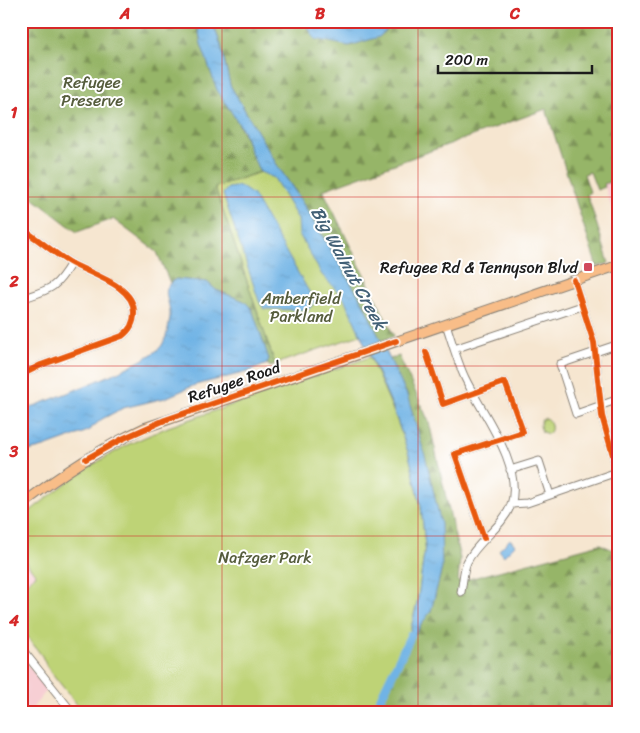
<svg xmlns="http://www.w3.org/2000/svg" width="640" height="733" viewBox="0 0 640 733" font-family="Sriracha,sans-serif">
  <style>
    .built { fill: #f7cfd4 }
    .green { fill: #bed376; stroke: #6d7849 }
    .forest { fill: url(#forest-firs); stroke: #596842 }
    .water { fill: url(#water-ripples); stroke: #466880 }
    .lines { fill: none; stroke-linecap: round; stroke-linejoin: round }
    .river { stroke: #70b3e5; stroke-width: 9 }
    .minor-casing { stroke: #898176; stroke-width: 9 }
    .major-casing { stroke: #898176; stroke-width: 11 }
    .minor { stroke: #fff; stroke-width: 7 }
    .major { stroke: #f8bd88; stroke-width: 9 }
    .cycleway-casing { stroke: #fff; stroke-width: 9 }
    .cycleway { stroke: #e8590c; stroke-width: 6 }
    .grid { fill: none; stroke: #d62828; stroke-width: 1; stroke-opacity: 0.55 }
    .poi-dot { fill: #d1495b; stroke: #fff; stroke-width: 2 }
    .labels { text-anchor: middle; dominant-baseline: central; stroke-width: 4; stroke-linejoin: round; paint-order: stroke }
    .park-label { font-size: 16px; fill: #555c3c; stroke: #fff }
    .poi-label { font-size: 16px; fill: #1c1c1c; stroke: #fff; text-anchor: end }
    .street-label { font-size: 16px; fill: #1c1c1c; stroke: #fff }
    .water-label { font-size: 18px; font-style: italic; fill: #426076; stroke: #fff }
    .neatline { fill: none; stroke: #d62828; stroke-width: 2 }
    .grid-label { font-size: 16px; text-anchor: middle; font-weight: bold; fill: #d62828 }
  </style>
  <defs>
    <pattern id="forest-firs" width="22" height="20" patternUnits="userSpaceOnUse" patternTransform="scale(1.25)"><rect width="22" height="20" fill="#96b567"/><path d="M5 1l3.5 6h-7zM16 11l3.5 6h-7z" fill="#7a9254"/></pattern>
    <pattern id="water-ripples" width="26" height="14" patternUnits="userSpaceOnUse" patternTransform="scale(1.25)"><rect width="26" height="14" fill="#70b3e5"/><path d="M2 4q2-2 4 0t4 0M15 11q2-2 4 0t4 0" fill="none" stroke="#6099c4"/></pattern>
  </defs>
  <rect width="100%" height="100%" fill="#fff"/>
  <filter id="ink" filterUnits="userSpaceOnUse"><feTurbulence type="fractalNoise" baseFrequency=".02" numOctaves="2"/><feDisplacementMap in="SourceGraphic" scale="10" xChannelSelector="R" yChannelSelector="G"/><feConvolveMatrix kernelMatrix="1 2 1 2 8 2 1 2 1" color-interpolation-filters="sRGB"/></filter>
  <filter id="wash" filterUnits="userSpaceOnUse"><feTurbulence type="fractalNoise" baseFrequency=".0096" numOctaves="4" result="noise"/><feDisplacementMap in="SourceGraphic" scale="20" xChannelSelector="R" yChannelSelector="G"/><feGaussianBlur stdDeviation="1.12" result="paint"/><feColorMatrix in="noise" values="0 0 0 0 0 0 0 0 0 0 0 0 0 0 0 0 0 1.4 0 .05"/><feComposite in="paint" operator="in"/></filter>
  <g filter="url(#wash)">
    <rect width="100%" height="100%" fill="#f6e6d0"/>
    <path class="built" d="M 619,179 L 619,232 L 604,184 Z
      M 21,556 L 36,575 L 21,587 Z
      M 21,657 L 48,689 L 29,712 L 21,712 Z"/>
    <path class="green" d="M 270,169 L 366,333 L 275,364 L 215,187 Z
      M 370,357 L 392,405 L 409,455 L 421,506 L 425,546 L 418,598 L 407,645 L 374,712 L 83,712 L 47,667 L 42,656 L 21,628 L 21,587 L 36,575 L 21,556 L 21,518 L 82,471 L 127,445 L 168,427 Z
      M 546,418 C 551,422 554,430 548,434 L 542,432 L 540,426 L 541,420 Z"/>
    <path class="forest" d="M 21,21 L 197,21 L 201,44 L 235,116 L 234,116 C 245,134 251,153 260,172 L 215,187 L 275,364 L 271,367 L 267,364 L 269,359 L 244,301 L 216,290 L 207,282 L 176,279 L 170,283 L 157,252 L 113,219 L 77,232 L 21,189 Z
      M 212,21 L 306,21 L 306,25 L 379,37 L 396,21 L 619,21 L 619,179 L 604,184 L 605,187 L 597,190 L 590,172 L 584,174 L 590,192 L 587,194 L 609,263 L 597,267 L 546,109 L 323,190 L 394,336 L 380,341 L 363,303 L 297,194 L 277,165 L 230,85 L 221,45 Z
      M 399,356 L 429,422 L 460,559 L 458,582 L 600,544 L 619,553 L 619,712 L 374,712 C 385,694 401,663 408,643 C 417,613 424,578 425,546 C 427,489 397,416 373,365 Z"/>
    <path class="water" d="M 197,21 L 212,21 L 221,45 L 230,85 L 277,165 L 297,194 L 363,303 L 407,395 L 426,459 L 441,524 L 442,568 L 431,611 L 407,645 L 418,598 L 425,546 L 421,506 L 409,455 L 392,405 L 344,298 L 322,275 L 299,234 L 298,219 L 274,178 L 260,172 L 250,151 L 243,130 L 217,90 L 201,44 Z
      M 306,21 L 396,21 L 379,37 L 349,46 L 315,39 L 306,24 Z
      M 240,186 L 253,195 L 315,302 L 309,309 L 298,310 L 264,309 L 259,301 L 223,194 L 228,188 Z
      M 176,279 L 207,282 L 216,290 L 244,301 L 252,309 L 269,359 L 267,364 L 247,372 L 195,385 L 165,398 L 123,408 L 102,419 L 88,431 L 44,447 L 21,453 L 21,411 C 44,402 153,362 162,345 C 167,337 169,325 170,316 C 171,301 158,289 176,279 Z
      M 510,539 L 515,545 L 504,556 L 499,550 Z"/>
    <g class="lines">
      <path class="river" d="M 374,712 L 411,635"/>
    </g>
  </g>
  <g filter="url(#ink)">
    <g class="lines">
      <defs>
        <path id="minor" d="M 21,231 L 28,233 C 42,242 54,253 69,262 C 89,274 135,285 134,313 C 134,323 129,331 122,336 L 41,365 L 21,375
          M 574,280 L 594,343 L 602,416 L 619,477
          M 21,299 C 50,289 55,290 71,263
          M 446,324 C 452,342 457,361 465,378 C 481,412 524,465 511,505 C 502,528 478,540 467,562 C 463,571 463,583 461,592
          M 619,344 L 560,364 L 576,414 L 619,399
          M 454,349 L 582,306
          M 426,352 L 443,404 L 505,382 L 523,432 L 455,454 L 484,538
          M 510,470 L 539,461 L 550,495
          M 511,504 L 527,503 L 617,472
          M 21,648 L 72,712"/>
        <path id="major" d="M 21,505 C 60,475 99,449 144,428 L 619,265"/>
      </defs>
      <use href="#minor" class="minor-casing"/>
      <use href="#major" class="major-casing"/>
      <use href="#minor" class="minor"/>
      <use href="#major" class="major"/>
      <defs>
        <path id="cycleway" d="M 21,231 L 28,233 C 42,242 54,253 69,262 C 89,274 135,285 134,313 C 134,323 129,331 122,336 L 41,365 L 21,375
          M 574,280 L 594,343 L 602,416 L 619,477
          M 426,352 L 443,404 L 505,382 L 523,432 L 455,454 L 484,538
          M 86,459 L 122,439 L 165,420 L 396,341"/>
      </defs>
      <use href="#cycleway" class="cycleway-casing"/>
      <use href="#cycleway" class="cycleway"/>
    </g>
  </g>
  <path class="grid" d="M 222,21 L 222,712M 418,21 L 418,712M 21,197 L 619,197M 21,366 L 619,366M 21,536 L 619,536"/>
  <rect class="poi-dot" x="583" y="262" width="10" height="10" rx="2.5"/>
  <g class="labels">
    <g class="park-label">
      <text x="92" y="82">Refugee<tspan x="92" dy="18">Preserve</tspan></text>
      <text x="301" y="298">Amberfield<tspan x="301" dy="18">Parkland</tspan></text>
      <text x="265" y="557">Nafzger Park</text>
    </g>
    <g class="poi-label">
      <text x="578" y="267">Refugee Rd &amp; Tennyson Blvd</text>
    </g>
    <g class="street-label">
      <text transform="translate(234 382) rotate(-19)">Refugee Road</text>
    </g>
    <g class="water-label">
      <text transform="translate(349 268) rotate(61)">Big Walnut Creek</text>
    </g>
  </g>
  <rect width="640" height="733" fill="none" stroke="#fff" stroke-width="55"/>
  <path d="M438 65v8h154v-8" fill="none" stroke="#1c1c1c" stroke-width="2.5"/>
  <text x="445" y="65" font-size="15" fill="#1c1c1c" stroke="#ffffff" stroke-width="4" paint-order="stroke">200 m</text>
  <rect x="28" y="28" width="584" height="678" class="neatline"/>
  <g class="grid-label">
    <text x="125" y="19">A</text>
    <text x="320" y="19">B</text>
    <text x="515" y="19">C</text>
    <text x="14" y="118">1</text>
    <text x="14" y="287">2</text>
    <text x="14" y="457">3</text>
    <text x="14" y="626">4</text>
  </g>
</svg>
